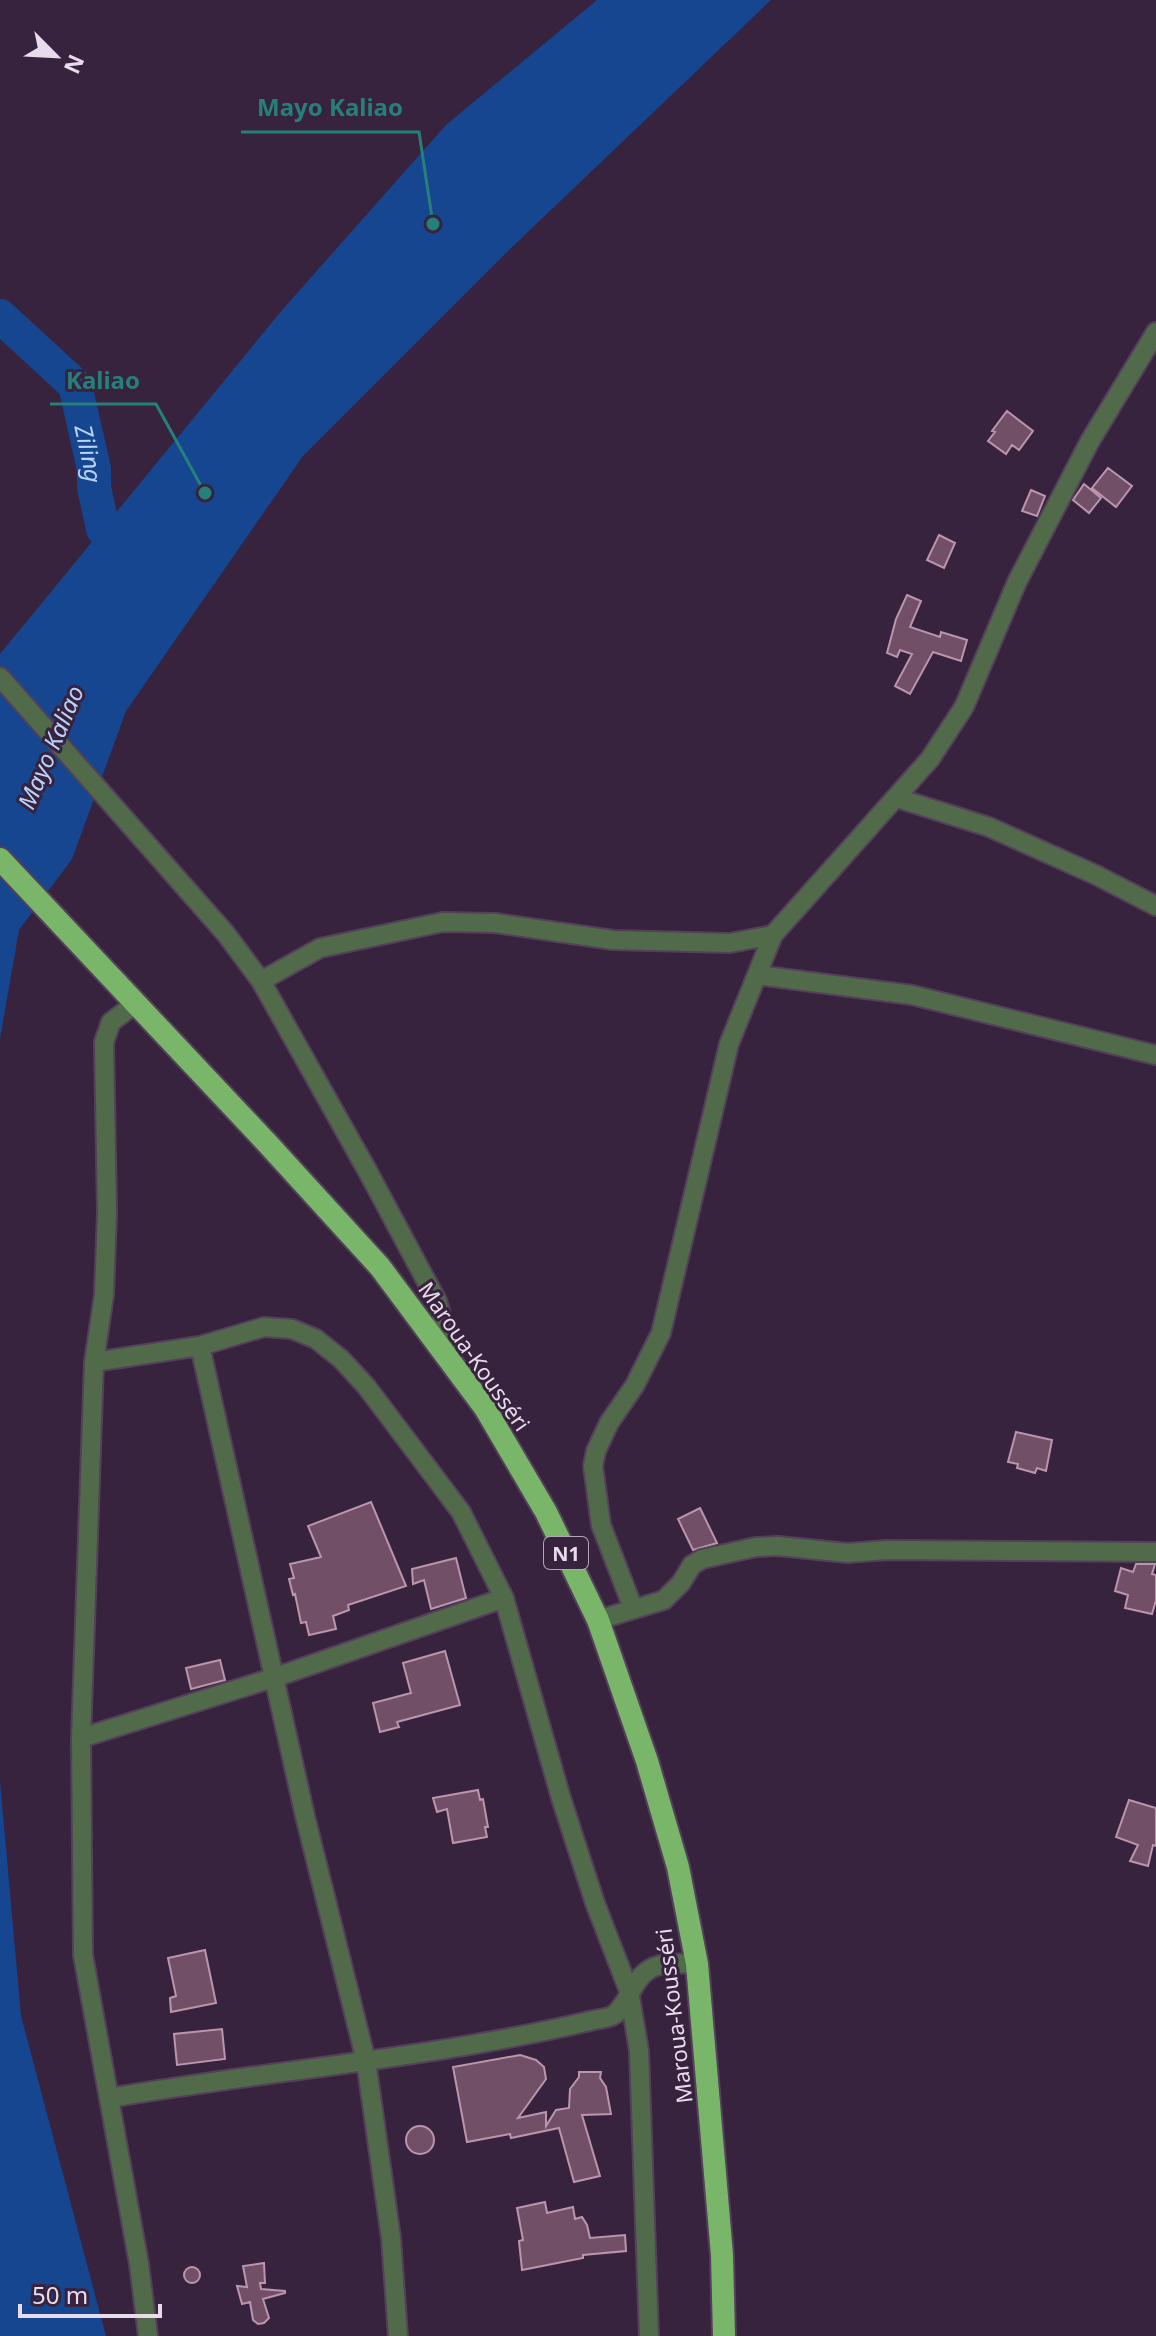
<svg xmlns="http://www.w3.org/2000/svg" width="1156" height="2336" viewBox="0 0 1156 2336" font-family="'Noto Sans',sans-serif">
  <style>
    .water { fill: #15468f }
    .lines { fill: none; stroke-linecap: round; stroke-linejoin: round }
    .river { stroke: #15468f; stroke-width: 34 }
    .building { fill: #714f66; stroke: #ba95ad; stroke-width: 2 }
    .minor-casing { stroke: #54405a; stroke-width: 22 }
    .trunk-casing { stroke: #54405a; stroke-width: 26 }
    .minor { stroke: #516b4a; stroke-width: 18 }
    .trunk { stroke: #7ab66a; stroke-width: 22 }
    .labels { text-anchor: middle; dominant-baseline: central; stroke-width: 6; stroke-linejoin: round; paint-order: stroke }
    .shield { fill: #38233e; stroke: #b3a4b8; stroke-width: 2 }
    .shield-label { font-size: 20px; font-weight: bold; fill: #e8dbec }
    .street-label { font-size: 22px; fill: #e8dbec; stroke: #38233e }
    .water-label { font-size: 24px; font-style: italic; fill: #b8d3fc; stroke: #38233e }
    .leader { fill: none; stroke: #25807b; stroke-width: 3 }
    .callout-dot { fill: #25807b; stroke: #38233e; stroke-width: 3 }
    .callout-label { font-size: 24px; text-anchor: middle; font-weight: bold; fill: #25807b; stroke: #38233e; stroke-width: 6; stroke-linejoin: round; paint-order: stroke }
  </style>
  <rect width="100%" height="100%" fill="#38233e"/>
  <path class="water" d="M 597,0 L 771,0 L 509,250 L 303,456 L 126,711 L 72,859 L 19,930 L 0,1039 L 0,654 L 283,309 L 446,125 Z
    M 0,1781 L 21,2016 L 106,2336 L 0,2336 Z"/>
  <g class="lines">
    <path class="river" id="s1" d="M 0,316 L 75,385 L 94,469 L 94,487 L 103,529"/>
  </g>
  <path class="building" d="M 1007,411 L 1033,431 L 1019,450 L 1012,445 L 1006,454 L 988,441 L 995,432 L 992,431 Z
    M 1108,468 L 1132,486 L 1116,507 L 1092,488 Z
    M 1084,484 L 1101,498 L 1089,513 L 1073,500 Z
    M 1031,490 L 1045,496 L 1037,516 L 1022,511 Z
    M 939,535 L 955,543 L 944,568 L 927,560 Z
    M 907,595 L 921,601 L 910,627 L 940,637 L 941,632 L 967,640 L 961,661 L 933,652 L 910,694 L 895,686 L 912,654 L 900,650 L 897,657 L 887,653 L 896,619 Z
    M 1016,1432 L 1052,1440 L 1046,1471 L 1037,1468 L 1035,1473 L 1017,1468 L 1018,1464 L 1008,1462 Z
    M 371,1502 L 406,1586 L 348,1605 L 349,1610 L 333,1616 L 336,1629 L 309,1635 L 306,1622 L 301,1623 L 295,1594 L 293,1595 L 289,1579 L 294,1578 L 290,1564 L 321,1557 L 308,1526 Z
    M 700,1508 L 717,1543 L 693,1550 L 678,1519 Z
    M 456,1558 L 466,1598 L 431,1609 L 424,1580 L 413,1584 L 412,1569 Z
    M 1136,1564 L 1155,1564 L 1152,1574 L 1156,1575 L 1156,1600 L 1152,1614 L 1125,1608 L 1128,1595 L 1115,1591 L 1121,1568 L 1133,1572 Z
    M 445,1651 L 460,1705 L 397,1722 L 399,1727 L 380,1732 L 373,1703 L 411,1693 L 403,1663 Z
    M 220,1660 L 225,1680 L 191,1689 L 186,1668 Z
    M 478,1790 L 480,1800 L 483,1799 L 488,1827 L 485,1827 L 487,1837 L 453,1843 L 447,1809 L 437,1812 L 433,1798 Z
    M 1129,1800 L 1156,1808 L 1156,1846 L 1153,1845 L 1148,1866 L 1130,1861 L 1138,1845 L 1116,1837 Z
    M 205,1950 L 216,2003 L 171,2012 L 170,1998 L 176,1996 L 168,1958 Z
    M 222,2029 L 225,2059 L 177,2065 L 174,2034 Z
    M 520,2055 L 536,2060 L 544,2067 L 546,2079 L 518,2118 L 546,2112 L 546,2126 L 556,2110 L 569,2108 L 570,2089 L 579,2077 L 579,2072 L 601,2072 L 600,2078 L 606,2087 L 611,2114 L 582,2115 L 600,2176 L 574,2182 L 559,2128 L 511,2138 L 510,2134 L 467,2142 L 453,2067 Z
    M406 2140a14 14 0 1 1 28 0a14 14 0 1 1-28 0Z
    M 545,2202 L 547,2213 L 573,2207 L 575,2219 L 582,2217 L 587,2225 L 590,2238 L 625,2235 L 626,2251 L 583,2255 L 583,2258 L 522,2270 L 519,2241 L 523,2240 L 517,2208 Z
    M 264,2263 L 265,2283 L 260,2283 L 261,2289 L 285,2291 L 285,2293 L 263,2299 L 269,2318 L 264,2323 L 258,2324 L 253,2320 L 250,2302 L 242,2304 L 237,2286 L 247,2287 L 243,2266 Z
    M184 2275a8 8 0 1 1 16 0a8 8 0 1 1-16 0Z"/>
  <g class="lines">
    <defs>
      <path id="minor" d="M 0,677 L 226,934 L 261,981 L 367,1170 L 437,1301 L 448,1338 L 447,1357
        M 897,798 L 989,827 L 1096,875 L 1156,906
        M 757,975 L 912,995 L 1156,1055
        M 261,981 L 320,948 L 443,922 L 495,923 L 613,940 L 730,943 L 773,935 L 930,759 L 964,707 L 1017,582 L 1090,441 L 1156,332
        M 135,1004 L 111,1022 L 104,1042 L 107,1213 L 104,1295 L 94,1362 L 81,1738 L 83,1955 L 139,2264 L 148,2336
        M 200,1346 L 305,1816 L 366,2061 L 391,2238 L 398,2336
        M 94,1362 L 200,1346 L 264,1327 L 292,1329 L 316,1339 L 341,1359 L 366,1386 L 461,1512 L 504,1598 L 561,1798 L 595,1903 L 629,1991 L 639,2051 L 649,2336
        M 633,1608 L 601,1525 L 593,1466 L 596,1451 L 609,1423 L 635,1385 L 661,1333 L 729,1044 L 773,935
        M 598,1620 L 664,1600 L 681,1583 L 692,1565 L 702,1559 L 756,1547 L 778,1546 L 848,1553 L 887,1550 L 1156,1552
        M 81,1738 L 276,1677 L 504,1598
        M 110,2098 C 271,2070 435,2058 594,2020 C 600,2019 607,2018 612,2016 C 628,2007 632,1979 650,1969 C 664,1961 682,1964 697,1964"/>
      <path id="trunk" d="M 0,859 L 267,1143 L 380,1267 L 485,1408 L 546,1512 L 598,1620 L 647,1761 L 678,1867 L 697,1964 L 722,2255 L 724,2336"/>
    </defs>
    <use href="#minor" class="minor-casing"/>
    <use href="#trunk" class="trunk-casing"/>
    <use href="#minor" class="minor"/>
    <use href="#trunk" class="trunk"/>
  </g>
  <g class="labels">
    <rect class="shield" x="544" y="1537" width="44" height="32" rx="6"/>
    <g class="shield-label">
      <text x="566" y="1553">N1</text>
    </g>
    <g class="street-label">
      <text transform="translate(475 1356) rotate(55)">Maroua-Kousséri</text>
      <text transform="translate(673 2016) rotate(-97)">Maroua-Kousséri</text>
    </g>
    <g class="water-label">
      <text stroke="none"><textPath href="#s1" startOffset="172">Ziling</textPath></text>
      <text transform="translate(50 747) rotate(-67)">Mayo Kaliao</text>
    </g>
  </g>
  <path class="leader" d="M433 224L419 132H241M205 493L156 404H50"/>
  <g class="callout-dot">
    <circle cx="433" cy="224" r="8"/>
    <circle cx="205" cy="493" r="8"/>
  </g>
  <g class="callout-label">
    <text x="330" y="116">Mayo Kaliao</text>
    <text x="103" y="389">Kaliao</text>
  </g>
  <g transform="translate(56 56) rotate(114)" stroke="#38233e" stroke-width="6" paint-order="stroke">
  <path d="M0-6L14 30L0 20L-14 30Z" fill="#e8dbec"/>
  <text y="-12" font-size="22" font-weight="bold" text-anchor="middle" fill="#e8dbec">N</text>
  </g>
  <path d="M20 2304v12h140v-12" fill="none" stroke="#e8dbec" stroke-width="4"/>
  <text x="32" y="2304" font-size="24" fill="#e8dbec" stroke="#38233e" stroke-width="6" paint-order="stroke">50 m</text>
</svg>
